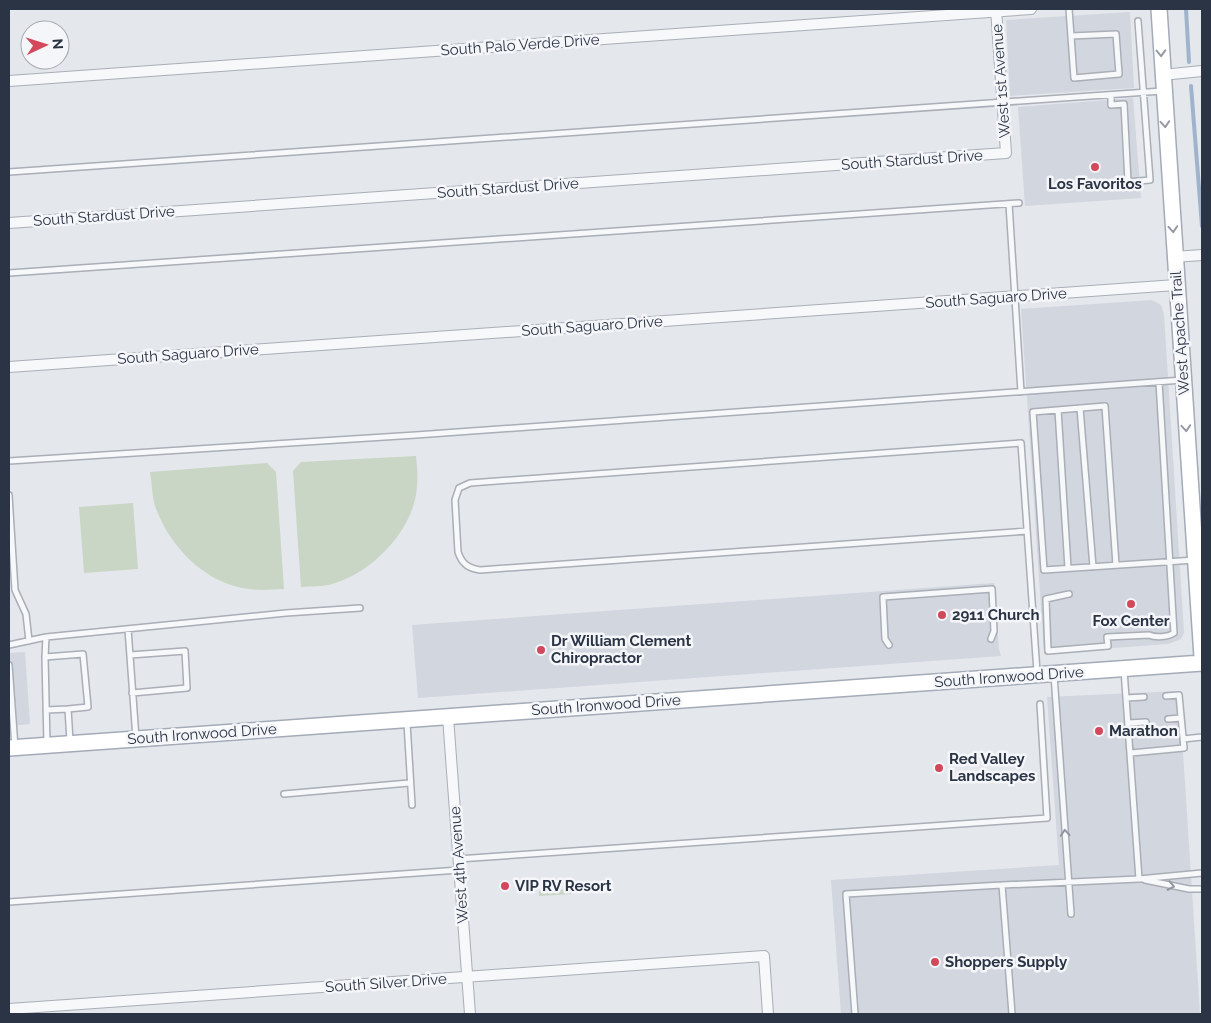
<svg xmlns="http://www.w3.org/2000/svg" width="1211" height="1023" viewBox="0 0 1211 1023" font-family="Raleway,sans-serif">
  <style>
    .built { fill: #d2d6de }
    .green { fill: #c9d6c5 }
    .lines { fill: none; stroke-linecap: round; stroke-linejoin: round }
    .stream { stroke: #9fb4cc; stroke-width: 4 }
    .lane-casing { stroke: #a9aeb7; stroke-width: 8 }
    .street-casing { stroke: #a9aeb7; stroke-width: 12 }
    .primary-casing { stroke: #a3abb8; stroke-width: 18 }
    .lane { stroke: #f7f8fa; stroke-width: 5 }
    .street { stroke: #f7f8fa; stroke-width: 10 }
    .primary { stroke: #fff; stroke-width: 15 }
    .oneway { stroke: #959aa2 }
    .oneway2 { stroke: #9196a0 }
    .poi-dot { fill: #d1495b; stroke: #f4f6f9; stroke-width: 2 }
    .labels { text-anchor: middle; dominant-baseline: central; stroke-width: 5; stroke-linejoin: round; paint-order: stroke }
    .street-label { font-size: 15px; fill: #2b3445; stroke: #f4f6f9 }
    .poi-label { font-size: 15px; font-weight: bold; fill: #2b3445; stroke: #f4f6f9; text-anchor: start }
  </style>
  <rect width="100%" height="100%" fill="#e4e7ec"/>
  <path class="built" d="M 1130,12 L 1134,88 L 1010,96 L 1006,20 Z
    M 1133,98 L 1141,198 L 1025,206 L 1018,107 Z
    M 1152,300 L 1161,305 L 1164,314 L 1184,633 L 1181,639 L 1168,644 L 1044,653 L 1021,309 Z
    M 994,583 L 999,649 L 1001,656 L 418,698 L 412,625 Z
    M 25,652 L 30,724 L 9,726 L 9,653 Z
    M 1179,691 L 1200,1014 L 841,1014 L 831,880 L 1059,865 L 1047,697 Z"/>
  <path class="green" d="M 416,456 C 417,466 418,477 417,487 C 414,530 372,573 332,584 C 323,587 311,586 301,587 L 293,471 L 301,462 Z
    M 267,463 L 276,472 L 284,589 C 273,589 261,591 249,589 C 205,584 169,546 155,506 C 152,496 152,483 150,472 Z
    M 133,503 L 138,569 L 84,573 L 79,507 Z
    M 571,889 L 572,894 L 539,896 L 539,891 Z"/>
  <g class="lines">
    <path class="stream" d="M 1186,9 L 1189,62
      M 1191,86 L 1202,226"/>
    <defs>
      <path id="lane" d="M 1069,9 L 1074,78 L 1119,74 L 1116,34 L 1071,36
        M 1111,95 L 1111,105 L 1124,104 L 1128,182
        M 9,172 L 1162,91
        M 1093,185 L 1150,180 L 1138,21
        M 1009,204 L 1021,392
        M 9,273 L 1019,203
        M 1080,408 L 1093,567
        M 1058,410 L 1068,568
        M 9,461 L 416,435 L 1183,380
        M 9,495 L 15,590 L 26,614 L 29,641
        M 1027,531 L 480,570 C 468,568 462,564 458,552 L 455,500 L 459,488 L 470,483 L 1021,443 L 1037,672
        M 1116,565 L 1105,406 L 1033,412 L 1044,570 C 1094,567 1144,563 1195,560
        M 1069,594 L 1046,599 L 1048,651 L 1108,646 L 1107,637 L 1149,635 C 1156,638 1168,637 1174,633 L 1159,382
        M 128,629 L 136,738
        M 9,645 L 46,637 L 286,613 L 360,608
        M 889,645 L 885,639 L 883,597 L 992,589 L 994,631 L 991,639
        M 130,655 L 185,651 L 187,688 L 132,693
        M 45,657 L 46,637
        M 9,665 L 15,747
        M 1124,670 L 1139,879
        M 1054,675 L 1071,914
        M 1126,698 L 1144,697
        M 46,710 L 68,709
        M 1168,719 L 1181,718
        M 407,723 L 412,805
        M 1128,723 L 1146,722
        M 1183,739 L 1202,737
        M 47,744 L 45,657 L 83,654 L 88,707 L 68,709 L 70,741
        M 1131,753 L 1184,748 L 1179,695 L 1166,696
        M 284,794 L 409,783
        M 458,859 L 1047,818 L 1040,704
        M 1145,880 L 1189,889 L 1202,889
        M 9,902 L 459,870
        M 855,1014 L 846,894 L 1002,885
        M 1012,1014 L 1002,885 L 1139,879 L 1202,873"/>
      <path id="street" d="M 1162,75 L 1202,71
        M 9,81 L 1031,9
        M 9,223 L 1006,153 L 996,9
        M 1174,257 L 1202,255
        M 9,367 L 1176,285
        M 448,717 L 470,1014
        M 9,1009 L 764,956 L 768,1014"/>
      <path id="primary" d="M 1159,9 L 1202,657
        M 9,748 L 1202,663"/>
    </defs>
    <use href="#lane" class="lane-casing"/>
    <use href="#street" class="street-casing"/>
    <use href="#primary" class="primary-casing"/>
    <use href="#lane" class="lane"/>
    <use href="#street" class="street"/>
    <use href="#primary" class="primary"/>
  </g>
  <defs><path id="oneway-chevron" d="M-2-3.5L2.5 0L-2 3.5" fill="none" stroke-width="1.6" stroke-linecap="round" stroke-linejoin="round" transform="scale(1.25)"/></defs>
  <g class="oneway">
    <use href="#oneway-chevron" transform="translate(1161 53) rotate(88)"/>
    <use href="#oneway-chevron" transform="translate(1165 124) rotate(86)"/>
    <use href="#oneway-chevron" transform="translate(1173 229) rotate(86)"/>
    <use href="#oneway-chevron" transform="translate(1186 428) rotate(86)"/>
  </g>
  <g class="oneway2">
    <use href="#oneway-chevron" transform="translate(1065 833) rotate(-94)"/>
    <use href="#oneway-chevron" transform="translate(1171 886) rotate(12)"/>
  </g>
  <g class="poi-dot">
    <circle cx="1095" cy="167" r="5"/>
    <circle cx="1131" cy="604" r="5"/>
    <circle cx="942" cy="615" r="5"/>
    <circle cx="541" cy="650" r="5"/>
    <circle cx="1099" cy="731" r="5"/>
    <circle cx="939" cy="768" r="5"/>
    <circle cx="505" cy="886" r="5"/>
    <circle cx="935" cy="962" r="5"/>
  </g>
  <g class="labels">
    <g class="street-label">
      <text transform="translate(520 45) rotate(-4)">South Palo Verde Drive</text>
      <text transform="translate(1001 81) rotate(-94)">West 1st Avenue</text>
      <text transform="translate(912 160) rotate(-4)">South Stardust Drive</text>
      <text transform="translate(508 188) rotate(-4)">South Stardust Drive</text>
      <text transform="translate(104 216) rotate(-4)">South Stardust Drive</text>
      <text transform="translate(996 298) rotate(-4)">South Saguaro Drive</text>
      <text transform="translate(592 326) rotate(-4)">South Saguaro Drive</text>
      <text transform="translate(1180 333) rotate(-94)">West Apache Trail</text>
      <text transform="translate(188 354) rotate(-4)">South Saguaro Drive</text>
      <text transform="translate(1009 677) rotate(-4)">South Ironwood Drive</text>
      <text transform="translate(606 705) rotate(-4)">South Ironwood Drive</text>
      <text transform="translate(202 734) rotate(-4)">South Ironwood Drive</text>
      <text transform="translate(459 865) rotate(-94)">West 4th Avenue</text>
      <text transform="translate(386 983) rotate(-4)">South Silver Drive</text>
    </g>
    <g class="poi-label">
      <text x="1095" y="184" text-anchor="middle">Los Favoritos</text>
      <text x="952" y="615">2911 Church</text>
      <text x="1131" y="621" text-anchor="middle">Fox Center</text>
      <text x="551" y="641">Dr William Clement<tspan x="551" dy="17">Chiropractor</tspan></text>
      <text x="1109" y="731">Marathon</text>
      <text x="949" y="759">Red Valley<tspan x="949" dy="17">Landscapes</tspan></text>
      <text x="515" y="886">VIP RV Resort</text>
      <text x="945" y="962">Shoppers Supply</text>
    </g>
  </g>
  <rect width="1211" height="1023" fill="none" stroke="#2b3445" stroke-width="20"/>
  <g transform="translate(45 45) rotate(86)"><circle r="24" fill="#f4f6f9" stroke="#a4a8b1"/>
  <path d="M0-4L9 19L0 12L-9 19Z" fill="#d1495b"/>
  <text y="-8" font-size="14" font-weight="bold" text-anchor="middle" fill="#2b3445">N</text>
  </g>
</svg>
